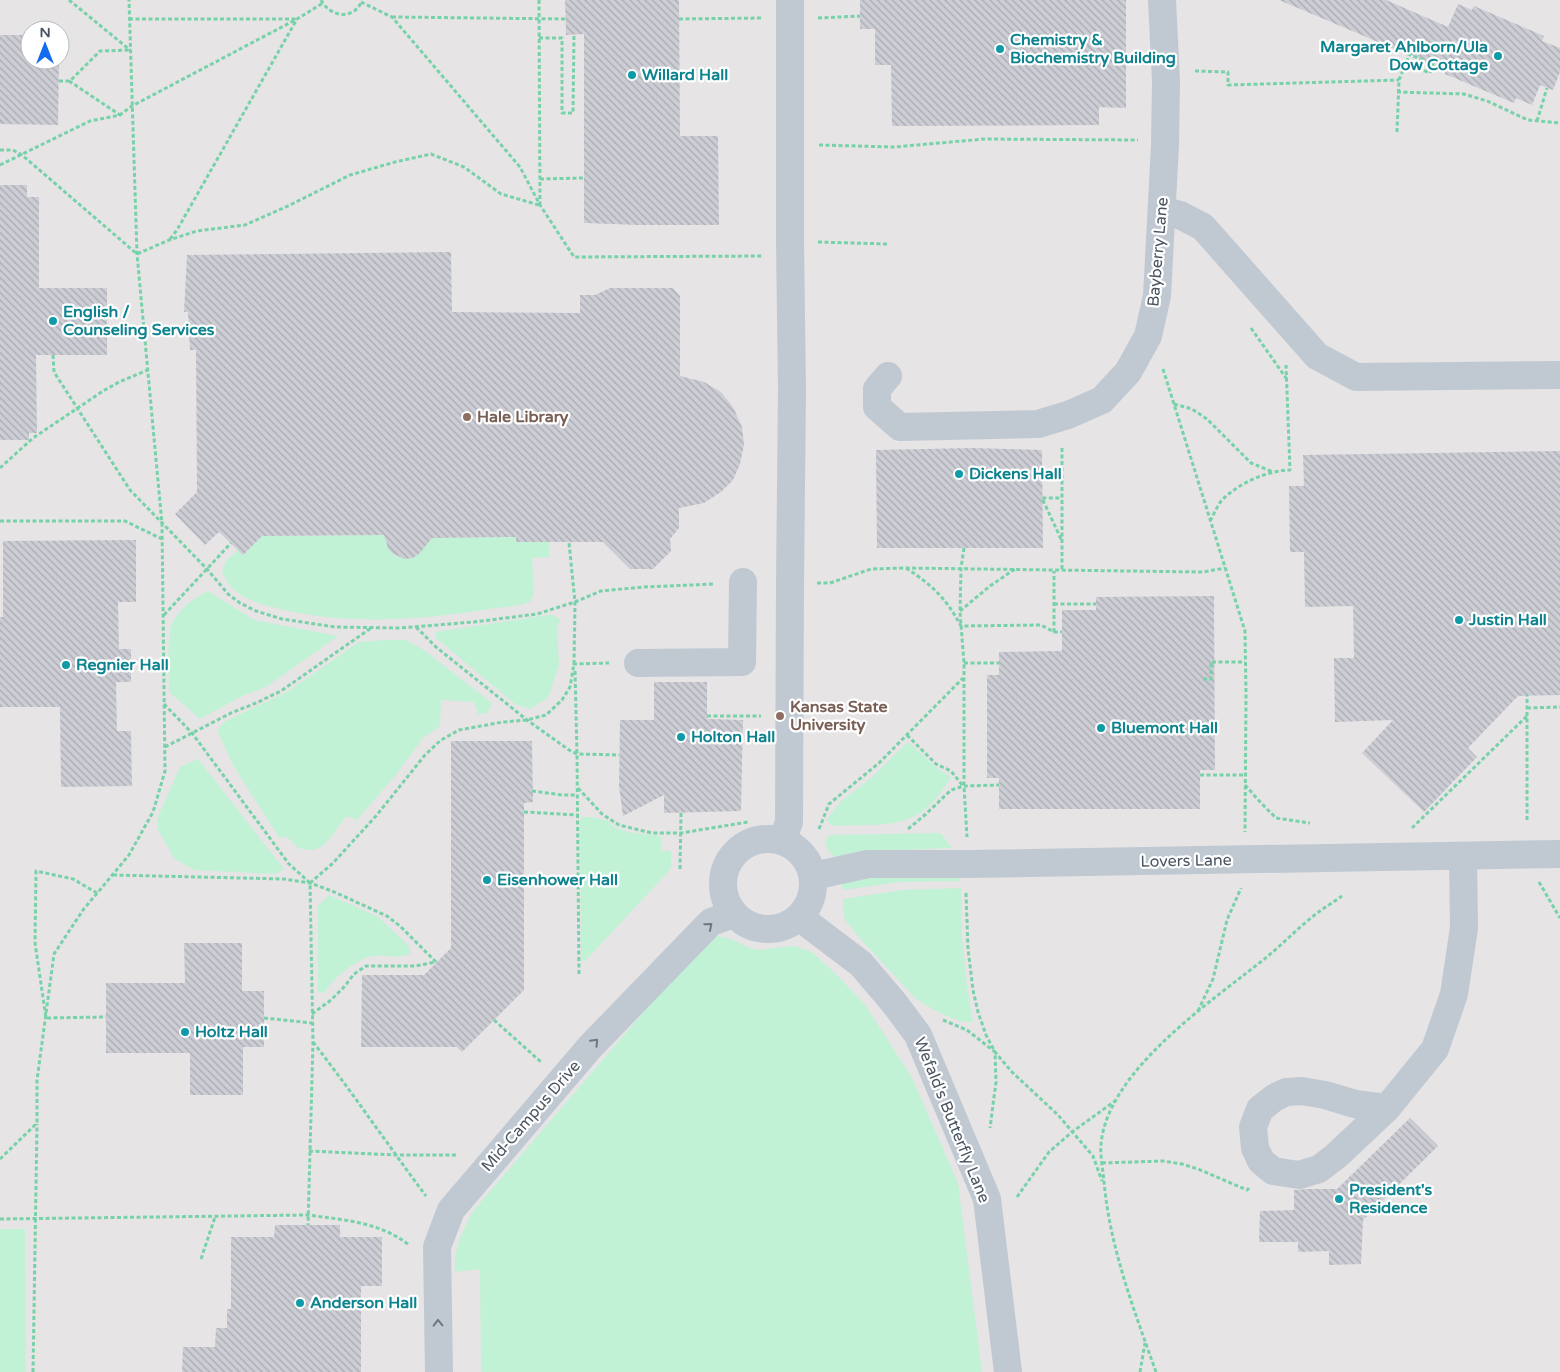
<svg xmlns="http://www.w3.org/2000/svg" width="1560" height="1372" viewBox="0 0 1560 1372" font-family="'Varela Round',sans-serif">
  <style>
    .education { fill: #e6e4e5; fill-rule: evenodd }
    .grass { fill: #c1f2d6 }
    .building { fill: url(#building-back-hatch) }
    .lines { fill: none; stroke-linecap: round; stroke-linejoin: round }
    .path { stroke: #78d2a9; stroke-width: 3; stroke-dasharray: 4 2.5; stroke-linecap: butt }
    .minor { stroke: #c0c9d2; stroke-width: 28 }
    .oneway { stroke: #6d7883 }
    .culture-dot { fill: #0f9aa8; stroke: #fff; stroke-width: 2 }
    .education-dot { fill: #8d6e63; stroke: #fff; stroke-width: 2 }
    .labels { text-anchor: middle; dominant-baseline: central; stroke-width: 4.5; stroke-linejoin: round; paint-order: stroke }
    .culture-label { font-size: 16px; font-weight: bold; fill: #0d838f; stroke: #fff; text-anchor: start }
    .street-label { font-size: 16px; fill: #495561; stroke: #fff }
    .education-label { font-size: 16px; font-weight: bold; fill: #785e54; stroke: #fff; text-anchor: start }
  </style>
  <defs>
    <pattern id="building-back-hatch" width="6" height="6" patternUnits="userSpaceOnUse" patternTransform="scale(1.25)"><rect width="6" height="6" fill="#cdced5"/><path d="M-1 5l2 2M0 0l6 6M5-1l2 2" fill="none" stroke="#a8aab0"/></pattern>
  </defs>
  <rect width="100%" height="100%" fill="#f5f3f3"/>
  <path class="education" d="M 0,0 L 1560,0 L 1560,1372 L 0,1372 ZM 30,30 L 60,30 L 60,60 L 30,60 Z"/>
  <path class="grass" d="M 387,535 L 392,553 C 409,565 422,557 425,538 L 516,537 L 516,542 L 549,542 L 549,557 L 532,558 L 534,593 L 530,602 C 517,607 502,607 489,609 C 421,620 351,625 284,610 C 268,606 252,603 238,593 C 230,588 226,580 222,572 L 226,561 L 238,550 L 243,555 L 262,536 Z
    M 208,591 L 254,620 L 338,636 L 266,687 L 242,696 L 200,719 L 169,692 C 169,676 166,634 173,621 C 181,608 194,597 208,591 Z
    M 548,615 L 554,615 L 560,620 L 557,628 L 559,665 L 548,698 L 530,709 L 515,704 L 436,638 L 435,632 Z
    M 385,640 L 406,640 L 424,650 L 492,703 L 487,713 L 478,714 L 474,702 L 441,700 L 440,726 L 423,738 L 395,776 L 356,821 L 352,817 L 346,817 C 335,828 327,851 309,850 C 305,849 300,849 297,847 C 293,843 290,839 285,836 L 280,839 L 233,765 L 217,730 L 224,722 L 287,692 L 359,642 Z
    M 908,742 L 938,769 L 951,777 C 918,832 893,823 836,826 L 829,824 L 827,819 L 840,802 L 871,778 Z
    M 198,759 L 284,869 L 275,874 L 194,870 L 174,858 L 158,830 L 157,819 L 180,767 Z
    M 582,817 L 592,817 L 608,821 L 614,827 L 628,832 L 661,836 L 661,851 L 671,851 L 671,866 L 669,871 L 585,961 L 581,961 L 580,821 Z
    M 940,833 L 952,848 L 872,851 L 838,861 C 832,854 824,849 826,839 L 831,835 Z
    M 879,875 L 957,875 L 960,879 L 959,881 L 899,882 L 843,890 L 841,883 Z
    M 961,888 L 962,937 L 967,987 L 973,1022 C 956,1024 928,1007 914,997 L 857,935 L 844,918 L 843,899 L 903,890 Z
    M 329,895 L 377,916 L 406,943 L 410,947 L 410,954 C 399,959 387,955 375,956 C 358,957 333,978 325,992 L 321,993 L 318,991 L 318,906 Z
    M 718,936 L 731,939 L 750,948 L 760,950 L 790,946 L 798,947 L 812,952 L 837,975 L 866,1006 L 912,1078 L 958,1183 L 982,1372 L 481,1372 L 480,1269 L 455,1272 C 453,1249 463,1229 474,1210 L 702,944 Z
    M 0,1229 L 25,1229 L 26,1372 L 0,1372 Z"/>
  <path class="building" d="M 565,0 L 679,0 L 680,136 L 718,136 L 719,225 L 639,225 L 584,223 L 584,34 L 566,35 Z
    M 860,0 L 1126,0 L 1126,108 L 1099,107 L 1099,125 L 892,126 L 891,65 L 875,65 L 875,29 L 860,29 Z
    M 1279,0 L 1386,0 L 1448,27 L 1458,4 L 1472,10 L 1474,6 L 1544,36 L 1542,41 L 1560,48 L 1560,72 L 1553,90 L 1540,85 L 1532,105 L 1516,98 L 1514,103 L 1445,74 L 1446,69 L 1398,49 L 1397,50 Z
    M 0,35 L 30,35 L 30,60 L 59,60 L 58,125 L 0,124 Z
    M 0,185 L 27,185 L 27,197 L 39,197 L 39,288 L 107,288 L 107,355 L 36,355 L 37,433 L 29,433 L 29,440 L 0,440 Z
    M 451,252 L 452,312 L 580,313 L 580,295 L 595,295 L 610,288 L 673,288 L 680,296 L 680,376 L 704,382 L 721,392 L 733,407 L 742,427 L 744,445 L 740,464 L 733,480 L 721,492 L 704,503 L 679,508 L 679,528 L 670,539 L 671,551 L 653,569 L 630,569 L 603,542 L 516,542 L 516,537 L 432,538 L 420,553 L 413,558 L 404,559 L 392,553 L 388,548 L 384,535 L 262,536 L 243,555 L 219,532 L 205,545 L 175,514 L 197,492 L 196,350 L 190,350 L 188,312 L 184,312 L 187,255 Z
    M 972,448 L 1042,450 L 1043,548 L 877,548 L 876,450 Z
    M 1560,451 L 1560,695 L 1518,696 L 1468,748 L 1477,757 L 1424,812 L 1362,753 L 1393,720 L 1335,722 L 1334,658 L 1354,658 L 1353,606 L 1305,607 L 1304,552 L 1290,552 L 1289,486 L 1304,486 L 1303,455 Z
    M 136,540 L 136,602 L 118,602 L 119,649 L 131,649 L 131,682 L 116,682 L 117,731 L 131,731 L 132,786 L 61,787 L 60,707 L 0,707 L 0,617 L 3,617 L 3,541 Z
    M 1214,596 L 1215,770 L 1200,770 L 1200,809 L 999,809 L 999,778 L 987,778 L 987,675 L 999,675 L 999,652 L 1062,651 L 1062,610 L 1096,610 L 1096,597 Z
    M 654,682 L 707,682 L 707,719 L 743,720 L 741,811 L 664,813 L 664,795 L 623,816 L 619,786 L 620,720 L 654,720 Z
    M 451,741 L 532,741 L 533,802 L 524,803 L 524,990 L 462,1052 L 457,1047 L 361,1047 L 362,975 L 424,975 L 451,948 Z
    M 184,943 L 242,943 L 242,991 L 264,991 L 264,1047 L 243,1047 L 243,1095 L 190,1095 L 190,1053 L 106,1053 L 106,983 L 185,983 Z
    M 1410,1118 L 1438,1146 L 1363,1220 L 1361,1264 L 1329,1265 L 1329,1251 L 1298,1252 L 1298,1242 L 1259,1242 L 1260,1211 L 1294,1210 L 1294,1190 L 1308,1189 L 1337,1189 Z
    M 275,1225 L 340,1225 L 340,1237 L 382,1237 L 382,1286 L 361,1286 L 361,1372 L 182,1372 L 183,1347 L 215,1347 L 216,1328 L 227,1328 L 227,1309 L 231,1309 L 231,1237 L 274,1237 Z"/>
  <g class="lines">
    <path class="path" d="M 69,0 L 130,50
      M 321,0 C 330,17 353,21 362,1
      M 539,0 L 540,204
      M 361,2 L 392,17 L 520,167 L 540,205 L 574,257 L 762,256
      M 392,17 L 566,19
      M 818,18 L 860,16
      M 129,19 L 297,19
      M 679,19 L 762,18
      M 539,38 L 562,38 L 562,113 L 573,113 L 574,35
      M 1406,63 L 1430,73 L 1433,65 L 1409,54
      M 1195,71 L 1228,72 L 1228,85 L 1399,80
      M 59,81 L 70,81 L 100,51 L 131,50
      M 69,81 L 120,115
      M 1397,92 L 1464,94 L 1487,101 L 1528,120 L 1560,123
      M 1537,121 L 1547,88
      M 1397,132 L 1399,80 L 1412,48
      M 819,145 L 894,147 L 985,139 L 1138,140
      M 0,150 L 13,150 L 22,155 L 137,254 L 169,240 L 197,231 L 245,225 L 288,206 L 350,175 L 395,162 L 431,154 L 464,167 L 501,194 L 539,205
      M 0,165 L 90,121 L 120,115 L 132,106 L 297,19 L 323,3
      M 540,179 L 584,178
      M 170,239 L 177,230 L 297,19
      M 818,242 L 887,244
      M 1251,328 L 1286,378
      M 53,355 L 54,372 L 130,490 L 207,569 L 228,594 L 240,603 L 256,611 L 282,619 L 335,627 L 400,628 L 474,622 L 537,614 L 575,602 L 601,591 L 643,587 L 715,584
      M 1163,369 L 1245,631 L 1246,694 L 1245,832
      M 1174,404 L 1192,409 L 1207,419 L 1251,463 L 1273,472
      M 1062,448 L 1062,570
      M 0,468 L 33,438 L 103,391 L 119,382 L 148,370
      M 0,521 L 125,521 L 162,539
      M 1210,521 C 1214,514 1217,506 1222,500 C 1239,483 1266,471 1290,470 L 1286,365
      M 1061,539 L 1042,498 L 1062,498
      M 964,548 L 961,568 L 960,612 L 964,663 L 964,786 L 967,837
      M 906,568 C 932,585 946,598 961,626 L 1041,625 L 1054,632 L 1062,632
      M 817,583 L 830,583 L 871,569 L 905,568 L 1203,572 L 1225,568
      M 1054,604 L 1096,604
      M 960,611 L 990,586 L 1015,569
      M 164,615 L 231,543
      M 416,627 L 436,647 L 527,720 L 569,750 L 577,754 L 619,755
      M 1054,632 L 1054,571
      M 964,663 L 999,663
      M 574,665 L 574,664 L 609,663
      M 575,671 L 577,754 L 579,976
      M 1203,679 L 1211,679 L 1211,662 L 1245,662
      M 164,704 L 192,733 L 289,864 L 310,883 L 313,1041 L 308,1225
      M 1527,708 L 1560,707
      M 707,716 L 761,716
      M 907,735 L 936,764 L 951,771 L 963,786
      M 165,747 L 231,713 L 256,703 L 281,691 L 371,628
      M 1200,775 L 1245,775
      M 1245,785 L 1261,803 L 1276,818 L 1310,823
      M 578,788 L 602,814 L 619,825 L 652,833 L 681,833 L 748,822
      M 532,791 L 562,795 L 577,795
      M 524,812 L 578,815
      M 1527,820 L 1527,695
      M 1412,828 L 1527,716
      M 819,829 L 829,804 L 879,763 L 963,678
      M 908,829 L 926,814 L 951,790 L 964,786 L 999,785
      M 680,869 L 681,813
      M 113,875 L 284,879 L 310,883 L 332,891 L 387,916 L 400,926 L 436,962
      M 1539,882 L 1560,918
      M 310,883 L 332,864 L 376,816 L 425,755 L 441,740 L 459,730 L 503,722 L 527,720 L 546,715 L 562,700 L 570,687 L 574,664 L 575,602 L 569,543
      M 97,893 L 73,879 L 36,871 L 35,943 L 46,1018 L 106,1017
      M 966,893 L 968,949 L 973,990 L 978,1012 L 986,1035 L 995,1052 L 1012,1072 L 1058,1115 L 1093,1156 L 1102,1181
      M 1198,1011 L 1213,979 L 1227,920 L 1241,888
      M 312,1014 L 331,1000 L 344,987 L 354,974 L 366,966 L 415,966 L 436,962
      M 264,1018 L 312,1023
      M 494,1020 L 541,1062
      M 943,1020 L 967,1030 L 995,1052 L 996,1082 L 990,1128
      M 313,1042 C 352,1092 388,1145 426,1196
      M 309,1151 L 396,1155 L 458,1155
      M 0,1159 L 37,1123 L 37,1080 L 54,954 L 83,910 L 129,855 L 153,812 L 165,771 L 162,524 L 137,254 L 129,0
      M 1102,1163 L 1163,1161 L 1182,1164 L 1198,1169 L 1247,1190 L 1249,1188
      M 1017,1197 L 1049,1152 L 1072,1132 L 1115,1101
      M 0,1219 L 308,1215 C 344,1220 380,1222 409,1245
      M 201,1259 L 215,1217
      M 33,1372 L 37,1124
      M 1140,1372 L 1145,1343
      M 1156,1372 C 1134,1310 1110,1248 1104,1182 C 1103,1170 1100,1156 1101,1144 C 1108,1069 1214,1000 1268,956 C 1286,941 1302,924 1320,911 C 1327,906 1335,901 1342,896"/>
    <path class="minor" d="M 1162,210 L 1180,215 L 1203,227 L 1317,356 L 1356,377 L 1560,375
      M 888,376 L 877,389 L 877,407 L 900,427 L 1038,424 L 1068,415 L 1102,400 L 1128,372 L 1148,336 L 1157,296 L 1165,145 L 1166,81 L 1162,0
      M 638,663 L 742,662 L 743,582
      M723 884a45 45 0 1 1 90 0a45 45 0 1 1-90 0Z
      M 782,841 L 789,822 L 790,584 L 792,389 L 790,243 L 790,0
      M 813,876 L 868,864 L 967,864 L 1560,854
      M 799,917 L 861,964 L 895,1004 L 918,1035 L 987,1199 L 1008,1372
      M 1387,1108 L 1355,1104 L 1325,1095 L 1302,1091 L 1286,1092 L 1274,1098 L 1260,1109 L 1253,1127 L 1255,1148 L 1261,1161 L 1273,1171 L 1299,1175 L 1319,1169 L 1336,1156 L 1387,1108 L 1435,1049 L 1454,994 L 1464,928 L 1463,856
      M 439,1372 L 437,1247 L 451,1210 L 590,1047 L 711,922 L 734,914"/>
  </g>
  <defs><path id="oneway-chevron" d="M-2-3.5L2.5 0L-2 3.5" fill="none" stroke-width="1.6" stroke-linecap="round" stroke-linejoin="round" transform="scale(1.25)"/></defs>
  <g class="oneway">
    <use href="#oneway-chevron" transform="translate(709 926) rotate(-40)"/>
    <use href="#oneway-chevron" transform="translate(595 1042) rotate(-47)"/>
    <use href="#oneway-chevron" transform="translate(438 1323) rotate(-91)"/>
  </g>
  <g class="culture-dot">
    <circle cx="1000" cy="49" r="5"/>
    <circle cx="1498" cy="56" r="5"/>
    <circle cx="632" cy="75" r="5"/>
    <circle cx="53" cy="321" r="5"/>
    <circle cx="959" cy="474" r="5"/>
    <circle cx="1459" cy="620" r="5"/>
    <circle cx="66" cy="665" r="5"/>
    <circle cx="1101" cy="728" r="5"/>
    <circle cx="681" cy="737" r="5"/>
    <circle cx="487" cy="880" r="5"/>
    <circle cx="185" cy="1032" r="5"/>
    <circle cx="1339" cy="1199" r="5"/>
    <circle cx="300" cy="1303" r="5"/>
  </g>
  <g class="education-dot">
    <circle cx="467" cy="417" r="5"/>
    <circle cx="780" cy="716" r="5"/>
  </g>
  <g class="labels">
    <g class="culture-label">
      <text x="1010" y="40">Chemistry &amp;<tspan x="1010" dy="18">Biochemistry Building</tspan></text>
      <text x="1488" y="47" text-anchor="end">Margaret Ahlborn/Ula<tspan x="1488" dy="18">Dow Cottage</tspan></text>
      <text x="642" y="75">Willard Hall</text>
      <text x="63" y="312">English /<tspan x="63" dy="18">Counseling Services</tspan></text>
      <text x="969" y="474">Dickens Hall</text>
      <text x="1469" y="620">Justin Hall</text>
      <text x="76" y="665">Regnier Hall</text>
      <text x="1111" y="728">Bluemont Hall</text>
      <text x="691" y="737">Holton Hall</text>
      <text x="497" y="880">Eisenhower Hall</text>
      <text x="195" y="1032">Holtz Hall</text>
      <text x="1349" y="1190">President's<tspan x="1349" dy="18">Residence</tspan></text>
      <text x="310" y="1303">Anderson Hall</text>
    </g>
    <g class="street-label">
      <text transform="translate(1158 252) rotate(-85)">Bayberry Lane</text>
      <text transform="translate(1186 861) rotate(-1)">Lovers Lane</text>
      <text transform="translate(531 1116) rotate(-49)">Mid-Campus Drive</text>
      <text transform="translate(952 1120) rotate(68)">Wefald's Butterfly Lane</text>
    </g>
    <g class="education-label">
      <text x="477" y="417">Hale Library</text>
      <text x="790" y="707">Kansas State<tspan x="790" dy="18">University</tspan></text>
    </g>
  </g>
  <g transform="translate(45 45)"><circle r="24" fill="#ffffff" stroke="#b6bbc0"/>
  <path d="M0-4L9 19L0 12L-9 19Z" fill="#156bed"/>
  <text y="-8" font-size="14" font-weight="bold" text-anchor="middle" fill="#495561">N</text>
  </g>
</svg>
